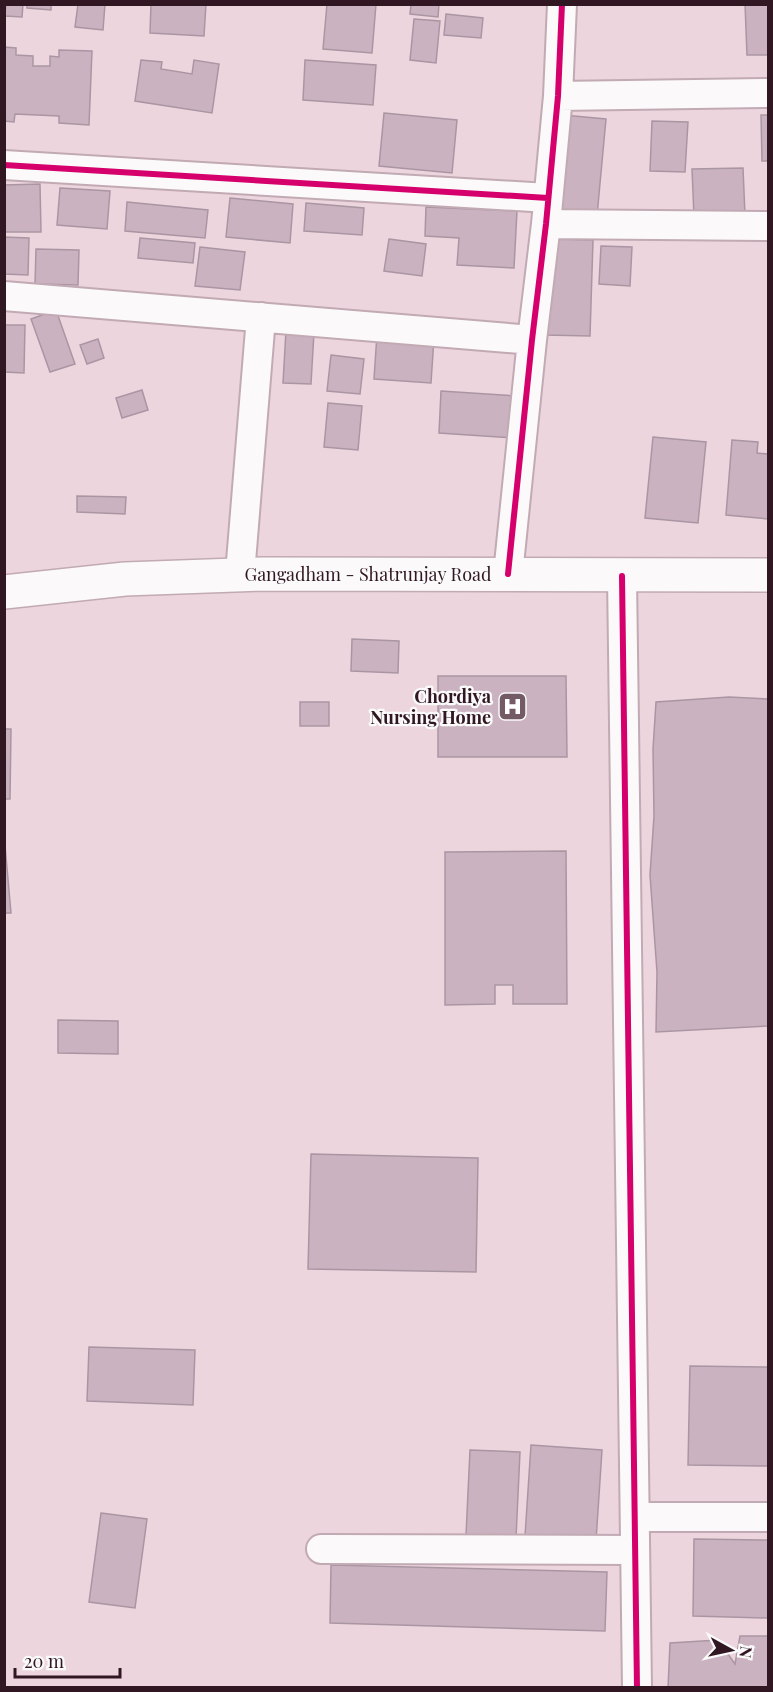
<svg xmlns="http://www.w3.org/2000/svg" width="773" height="1692" viewBox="0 0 773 1692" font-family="'Playfair Display',serif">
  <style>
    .building { fill: #cbb2c1; stroke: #aa96a2; stroke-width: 1.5 }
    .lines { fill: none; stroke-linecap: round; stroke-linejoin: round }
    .minor-casing { stroke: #c1aab3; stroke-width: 32 }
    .primary-casing { stroke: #c1aab3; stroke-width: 36 }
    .minor { stroke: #fcf9fa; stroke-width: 28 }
    .primary { stroke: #fcf9fa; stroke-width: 33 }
    .cycleway-casing { stroke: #fafafa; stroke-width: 10 }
    .cycleway { stroke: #d6006c; stroke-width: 6 }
    .labels { text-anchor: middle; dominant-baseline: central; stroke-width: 4.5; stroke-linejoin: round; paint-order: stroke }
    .street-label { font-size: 18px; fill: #311722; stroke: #fafafa }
    .poi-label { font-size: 18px; font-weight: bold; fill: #311722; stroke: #fafafa; text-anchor: end }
  </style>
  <rect width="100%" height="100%" fill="#edd5de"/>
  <path class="building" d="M 6,4 L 23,4 L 22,17 L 5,16 Z
    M 27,4 L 51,4 L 51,10 L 27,8 Z
    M 78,4 L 105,4 L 103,30 L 75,27 Z
    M 151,4 L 206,4 L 204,36 L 150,33 Z
    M 327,4 L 376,4 L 372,53 L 323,49 Z
    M 411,4 L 439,4 L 438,17 L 410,14 Z
    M 745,4 L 768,4 L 768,55 L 747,55 Z
    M 446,14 L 483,18 L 481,38 L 444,35 Z
    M 414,19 L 440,21 L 436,63 L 410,60 Z
    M 4,47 L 16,48 L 16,55 L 33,56 L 33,66 L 50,66 L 50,56 L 59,57 L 59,50 L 92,51 L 89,125 L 59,123 L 59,116 L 15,114 L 14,122 L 4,121 Z
    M 141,60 L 162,62 L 161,69 L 192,74 L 194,60 L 219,64 L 212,113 L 135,101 Z
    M 305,60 L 376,65 L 373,105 L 303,100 Z
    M 384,113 L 457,120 L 452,173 L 379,166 Z
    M 563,115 L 606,119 L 597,216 L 554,212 Z
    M 761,115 L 768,115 L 768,161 L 762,161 Z
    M 652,121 L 688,122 L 685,172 L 650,171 Z
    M 743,168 L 745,215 L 694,217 L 692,169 Z
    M 40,184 L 41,232 L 4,232 L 4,185 Z
    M 60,188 L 110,191 L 107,229 L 57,225 Z
    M 230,198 L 293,204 L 290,243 L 226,237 Z
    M 127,202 L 208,210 L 205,238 L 125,231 Z
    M 306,203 L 364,208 L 362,235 L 304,231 Z
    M 426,207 L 517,211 L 514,268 L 457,265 L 459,238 L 425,236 Z
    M 4,237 L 29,238 L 28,275 L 4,274 Z
    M 140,238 L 195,243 L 193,263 L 138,258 Z
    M 389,239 L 426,244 L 422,276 L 384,271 Z
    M 548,239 L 593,240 L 590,336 L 545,335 Z
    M 601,246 L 632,247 L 630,286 L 599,284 Z
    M 200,247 L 245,252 L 240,290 L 195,286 Z
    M 36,249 L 79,250 L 78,285 L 35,284 Z
    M 56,310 L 75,364 L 50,372 L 31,319 Z
    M 4,325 L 25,325 L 24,373 L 4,372 Z
    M 286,330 L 314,332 L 311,384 L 283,383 Z
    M 377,334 L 434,338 L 431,383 L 374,379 Z
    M 98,339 L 104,358 L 87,364 L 80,345 Z
    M 331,355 L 364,359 L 360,394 L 327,391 Z
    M 142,390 L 148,410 L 122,418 L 116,398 Z
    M 441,391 L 517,396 L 514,438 L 439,433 Z
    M 328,403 L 362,406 L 358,450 L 324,447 Z
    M 653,437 L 706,442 L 698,523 L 645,518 Z
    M 732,440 L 758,442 L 757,453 L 768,454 L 768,519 L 726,515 Z
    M 77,496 L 126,497 L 125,514 L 77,512 Z
    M 352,639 L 399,641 L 398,673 L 351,671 Z
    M 438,676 L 566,676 L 567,757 L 438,757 Z
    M 729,697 L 768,699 L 768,1026 L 656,1032 L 657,972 L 650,875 L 654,816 L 653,749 L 656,702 Z
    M 300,702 L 329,702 L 329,726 L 300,726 Z
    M 4,729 L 11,729 L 10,799 L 4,799 Z
    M 4,834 L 11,913 L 4,913 Z
    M 566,851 L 567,1004 L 513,1004 L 513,985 L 495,985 L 495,1004 L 445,1005 L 445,852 Z
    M 58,1020 L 118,1021 L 118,1054 L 58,1053 Z
    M 311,1154 L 478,1158 L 476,1272 L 308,1269 Z
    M 89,1347 L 195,1350 L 193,1405 L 87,1401 Z
    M 690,1366 L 768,1367 L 768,1466 L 688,1465 Z
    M 531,1445 L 602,1450 L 596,1541 L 525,1536 Z
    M 470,1450 L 520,1452 L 516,1538 L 466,1535 Z
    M 101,1513 L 147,1519 L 135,1608 L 89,1602 Z
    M 694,1539 L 768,1540 L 768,1618 L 693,1616 Z
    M 331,1565 L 607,1572 L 605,1631 L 330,1623 Z
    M 740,1636 L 768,1636 L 768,1688 L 668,1688 L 670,1643 L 718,1640 L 735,1664 Z"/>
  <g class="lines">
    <defs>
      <path id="minor" d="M 558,96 L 768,93
        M 4,165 L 548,198
        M 546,224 L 768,226
        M 4,296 L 532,340
        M 240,574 L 261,317
        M 508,574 L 532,340 L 546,224 L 558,96 L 562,4
        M 622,576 L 637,1688
        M 635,1517 L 768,1517
        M 321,1549 L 635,1550"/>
      <path id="primary" d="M 4,592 L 125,579 L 263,574 L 768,575"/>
    </defs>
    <use href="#minor" class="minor-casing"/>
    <use href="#primary" class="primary-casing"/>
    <use href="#minor" class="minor"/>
    <use href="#primary" class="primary"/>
    <defs>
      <path id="cycleway" d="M 4,165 L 548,198
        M 508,574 L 532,340 L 546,224 L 558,96 L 562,4
        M 622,576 L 637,1688"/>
    </defs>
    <use href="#cycleway" class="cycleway-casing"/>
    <use href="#cycleway" class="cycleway"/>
  </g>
  <defs>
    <symbol id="hospital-square" viewBox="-11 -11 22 22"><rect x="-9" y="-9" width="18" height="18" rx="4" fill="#735a64" stroke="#fafafa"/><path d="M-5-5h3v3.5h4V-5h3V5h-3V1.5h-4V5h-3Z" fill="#fff"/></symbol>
  </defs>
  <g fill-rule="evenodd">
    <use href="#hospital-square" x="496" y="690" width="33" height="33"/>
  </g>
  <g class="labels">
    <g class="street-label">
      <text x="368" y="574">Gangadham - Shatrunjay Road</text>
    </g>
    <g class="poi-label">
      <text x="491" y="696">Chordiya<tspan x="491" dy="21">Nursing Home</tspan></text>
    </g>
  </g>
  <rect width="773" height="1692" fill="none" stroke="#311722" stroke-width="12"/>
  <g transform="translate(731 1650) rotate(98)" stroke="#fafafa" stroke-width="4.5" paint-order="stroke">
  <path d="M0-4.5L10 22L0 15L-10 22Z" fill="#311722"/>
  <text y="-9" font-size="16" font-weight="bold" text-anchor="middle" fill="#311722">N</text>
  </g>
  <path d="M15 1668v9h105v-9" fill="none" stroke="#311722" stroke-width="3"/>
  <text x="24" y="1668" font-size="18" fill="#311722" stroke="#fafafa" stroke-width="4.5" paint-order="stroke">20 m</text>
</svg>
